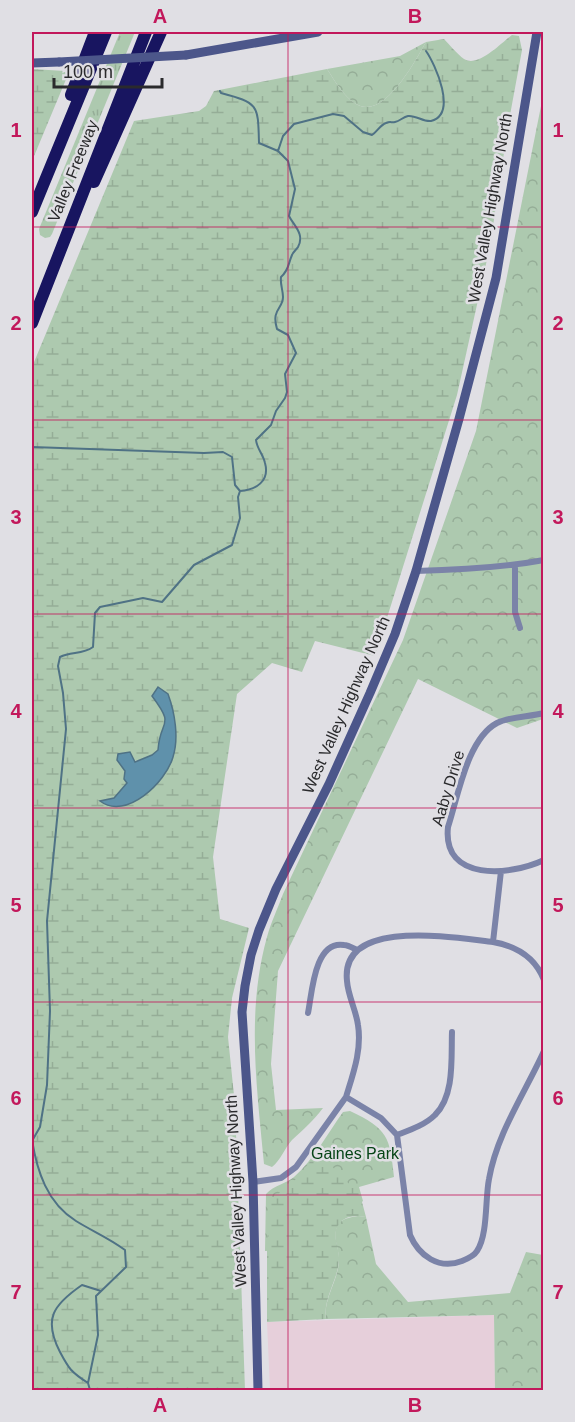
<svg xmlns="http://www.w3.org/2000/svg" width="575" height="1422" viewBox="0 0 575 1422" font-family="Arial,sans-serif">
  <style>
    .industrial { fill: #e6cfda }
    .grass { fill: url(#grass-tufts) }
    .forest { fill: url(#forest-crowns) }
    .wetland { fill: url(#wetland-marsh); fill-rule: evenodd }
    .water { fill: #5f91ab; stroke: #4f7285; stroke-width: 1.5 }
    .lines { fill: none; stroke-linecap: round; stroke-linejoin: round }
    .stream { stroke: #4f7285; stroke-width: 2 }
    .minor { stroke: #7b83a8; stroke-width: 6 }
    .secondary { stroke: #4c568a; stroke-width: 9 }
    .motorway { stroke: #181560; stroke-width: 12 }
    .secondary-bridge { stroke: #4c568a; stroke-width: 9 }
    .grid { fill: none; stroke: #c2185b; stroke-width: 1.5; stroke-opacity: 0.55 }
    .labels { text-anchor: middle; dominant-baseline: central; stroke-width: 5; stroke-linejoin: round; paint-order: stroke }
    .street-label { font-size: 16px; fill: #2a2a2c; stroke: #e0dfe4 }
    .park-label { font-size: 16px; fill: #054416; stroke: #e0dfe4 }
    .neatline { fill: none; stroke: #c2185b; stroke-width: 2 }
    .grid-label { font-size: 20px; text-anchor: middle; font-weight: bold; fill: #c2185b }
  </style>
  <defs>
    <pattern id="grass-tufts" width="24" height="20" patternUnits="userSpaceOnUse" patternTransform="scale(1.5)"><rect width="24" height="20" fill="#adc9af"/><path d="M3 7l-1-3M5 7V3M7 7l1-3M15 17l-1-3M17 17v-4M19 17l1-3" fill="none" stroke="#95ad97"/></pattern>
    <pattern id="forest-crowns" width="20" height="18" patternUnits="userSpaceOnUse" patternTransform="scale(1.5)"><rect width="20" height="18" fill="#adc9af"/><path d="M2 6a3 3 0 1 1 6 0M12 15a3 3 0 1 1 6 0" fill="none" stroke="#95ad97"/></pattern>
    <pattern id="wetland-marsh" width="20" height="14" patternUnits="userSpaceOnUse" patternTransform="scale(1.5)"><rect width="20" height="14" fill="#adc9af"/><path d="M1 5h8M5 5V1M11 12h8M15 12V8" fill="none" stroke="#95ad97"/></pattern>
  </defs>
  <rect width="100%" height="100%" fill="#e0dfe4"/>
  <path class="industrial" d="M 494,1315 L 495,1390 L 270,1390 L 267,1322 Z"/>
  <path class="grass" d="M 120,32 L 135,32 L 52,234 L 50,237 L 45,238 L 40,235 L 39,229 Z"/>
  <path class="forest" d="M 426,42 C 415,61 384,121 356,104 C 343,96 335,81 327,69 L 400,56 Z
    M 543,96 L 543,719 L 517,728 L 418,679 L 278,971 L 271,1064 L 276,1110 L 323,1108 C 313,1121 304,1129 292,1140 C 284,1149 281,1160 272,1167 L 264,1164 C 257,1088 246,1012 267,937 C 271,922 278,908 283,894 L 403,640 L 476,431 Z
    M 350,1111 C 388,1129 390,1137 394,1177 L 359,1187 L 363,1201 L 306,1250 L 265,1251 L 266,1194 C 274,1185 286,1184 294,1177 C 314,1159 328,1133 343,1112 Z
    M 358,1216 L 366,1217 L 376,1264 L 408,1302 L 510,1293 L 526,1252 L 543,1255 L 543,1390 L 495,1390 L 494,1315 L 326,1319 C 323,1298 339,1280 339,1259 C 339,1247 330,1233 340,1222 C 345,1218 352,1217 358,1216 Z"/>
  <path class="wetland" d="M 512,35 L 519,36 L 522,50 L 508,126 L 490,246 L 457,395 L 375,656 L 315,641 L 302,672 L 272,663 L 237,694 L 213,857 L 220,919 L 249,928 L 232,998 L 228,1037 L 235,1105 L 245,1390 L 32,1390 L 32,367 L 134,121 L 199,111 L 206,106 L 214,91 L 327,69 C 335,81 343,96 356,104 C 384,121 415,61 426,42 L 444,39 C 450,45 457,54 464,59 C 478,68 501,43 512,35 ZM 152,696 L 174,712 L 144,796 L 101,801 L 114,798 L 127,783 L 124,779 L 125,771 L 117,760 C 133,762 145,762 158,750 C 160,718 176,728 152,696 Z
    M 32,69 L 65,71 L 67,77 L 32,161 Z
    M 318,1152 L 352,1187 L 358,1187 L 366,1217 C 358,1216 346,1215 340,1223 C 330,1234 340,1248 339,1260 C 338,1280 323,1298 326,1319 L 267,1322 L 267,1249 L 270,1205 L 272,1199 L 295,1180 Z"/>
  <path class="water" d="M 158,687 L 168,694 C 175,713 179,738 173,757 C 166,782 126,821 100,801 L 114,798 L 127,783 L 124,779 L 125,771 L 117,760 L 118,754 L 130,752 L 135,762 L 152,755 L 158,750 C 160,718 176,728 152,696 Z"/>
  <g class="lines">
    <path class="stream" d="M 278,151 L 283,136 L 294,124 L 333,114 L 344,116 L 363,132 L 372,135 C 377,132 380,125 386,123 C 391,121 391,123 395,122 C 400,121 403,117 408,116 C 416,115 423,122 431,121 C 458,114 435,64 426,51
      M 32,447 L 204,453 L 223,452 L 232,457 L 235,485 L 240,491
      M 32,1140 C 37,1171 47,1203 76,1221 C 92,1231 109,1238 125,1250 L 126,1267 L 96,1296 L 98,1335 L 88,1383 L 90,1390
      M 32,1141 L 40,1127 L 47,1085 L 50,1011 L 47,921 L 66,729 L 63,693 L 58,666 L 60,657 C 71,651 82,655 93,647 L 95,613 L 100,607 L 143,598 L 162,602 L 194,565 L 232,545 L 240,518 L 238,497 L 240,491 C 256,490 270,481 265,463 C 263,454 257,449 256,440 L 271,425 L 276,411 L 285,398 L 287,392 L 285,374 L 296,353 L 288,335 L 277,329 C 271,309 283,309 283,297 C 283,290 280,284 281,277 C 289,270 288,264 292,255 C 293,252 296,250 298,247 C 305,234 294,226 289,216 L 295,189 L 288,161 L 278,151 L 259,143 C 258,105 259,103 221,93 L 220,91
      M 88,1383 C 71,1372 69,1369 60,1352 C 43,1319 53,1305 82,1285 L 101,1291"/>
    <path class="minor" d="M 515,565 L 515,612 L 520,628
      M 416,571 C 459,570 501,568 544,560
      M 544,713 C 529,717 511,716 497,723 C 467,739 458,797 448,827 C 442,882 510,876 544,860
      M 501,871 L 493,942 C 516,946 535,957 544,980
      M 493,942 C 456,938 340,917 347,981 C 348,996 356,1010 358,1025 C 362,1050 353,1074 346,1097 L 381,1118 L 397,1135 L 410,1235 C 419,1256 439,1270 462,1261 C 467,1259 474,1256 477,1251 C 488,1235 485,1199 489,1179 C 497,1133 525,1093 544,1051
      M 308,1013 C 312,994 314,940 344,945 C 348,945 353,948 357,950
      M 397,1135 C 410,1130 425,1125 435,1115 C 455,1096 451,1057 452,1032
      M 253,1182 L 281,1178 L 296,1167 L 346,1097"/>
    <path class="secondary" d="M 186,55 L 318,32
      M 32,63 L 59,62
      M 258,1390 L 253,1182 L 242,1012 L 245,986 L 251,955 L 259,930 L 276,889 L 329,784 L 370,693 L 395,634 L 416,571 L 459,419 L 496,278 L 537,32"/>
    <path class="motorway" d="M 71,95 L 95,32
      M 94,182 L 161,32
      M 32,212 L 106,32
      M 32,323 L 146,32"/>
    <path class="secondary-bridge" d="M 59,62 L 186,55"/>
  </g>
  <path class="grid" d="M 288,32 L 288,1390M 32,227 L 544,227M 32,420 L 544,420M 32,614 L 544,614M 32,808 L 544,808M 32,1002 L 544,1002M 32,1195 L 544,1195"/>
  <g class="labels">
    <g class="street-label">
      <text transform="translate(73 171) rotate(-68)">Valley Freeway</text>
      <text transform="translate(490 208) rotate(-80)">West Valley Highway North</text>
      <text transform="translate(346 705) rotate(-66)">West Valley Highway North</text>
      <text transform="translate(448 788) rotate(-73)">Aaby Drive</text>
      <text transform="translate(236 1191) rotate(-93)">West Valley Highway North</text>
    </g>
    <g class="park-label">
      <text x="355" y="1153">Gaines Park</text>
    </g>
  </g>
  <rect width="575" height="1422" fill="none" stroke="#e0dfe4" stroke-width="66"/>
  <path d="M54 78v9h108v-9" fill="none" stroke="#2a2a2c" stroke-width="3"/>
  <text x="63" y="78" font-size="18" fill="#2a2a2c" stroke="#e0dfe4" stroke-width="4.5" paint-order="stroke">100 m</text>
  <rect x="33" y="33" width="509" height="1356" class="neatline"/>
  <g class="grid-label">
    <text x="160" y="23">A</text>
    <text x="415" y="23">B</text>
    <text x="16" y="137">1</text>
    <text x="558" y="137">1</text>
    <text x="16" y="330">2</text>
    <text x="558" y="330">2</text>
    <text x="16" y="524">3</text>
    <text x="558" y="524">3</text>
    <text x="16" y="718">4</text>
    <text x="558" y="718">4</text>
    <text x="16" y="912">5</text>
    <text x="558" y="912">5</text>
    <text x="16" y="1105">6</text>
    <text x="558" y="1105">6</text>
    <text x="16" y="1299">7</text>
    <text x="558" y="1299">7</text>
    <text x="160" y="1412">A</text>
    <text x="415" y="1412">B</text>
  </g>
</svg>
